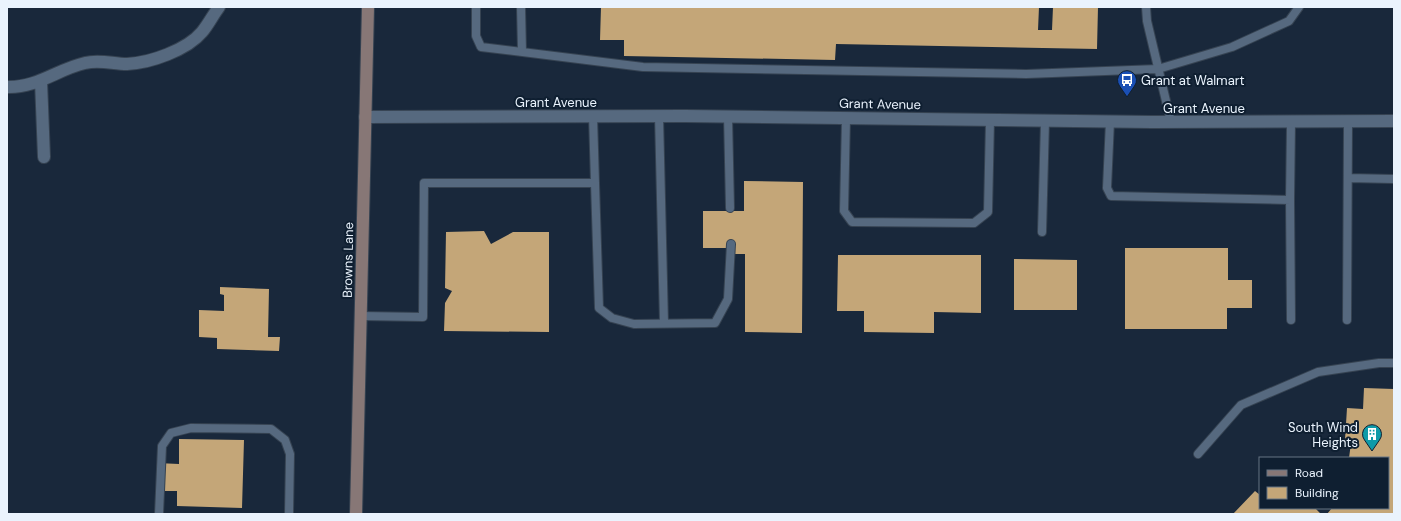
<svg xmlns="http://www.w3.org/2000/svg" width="1401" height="521" viewBox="0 0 1401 521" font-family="'DM Sans',sans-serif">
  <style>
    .building { fill: #c4a678 }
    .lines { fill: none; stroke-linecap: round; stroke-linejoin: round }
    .lane-casing { stroke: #364352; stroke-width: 10 }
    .street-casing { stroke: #364352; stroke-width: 14 }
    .secondary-casing { stroke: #364352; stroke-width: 14 }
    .lane { stroke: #56697f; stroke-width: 8 }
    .street { stroke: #56697f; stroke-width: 12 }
    .secondary { stroke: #877776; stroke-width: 12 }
    .labels { text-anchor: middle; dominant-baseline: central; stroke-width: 4; stroke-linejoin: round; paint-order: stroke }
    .poi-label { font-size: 13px; fill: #eaf3fd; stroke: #0f1f31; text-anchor: start }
    .street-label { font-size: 13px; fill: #eaf3fd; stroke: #0f1f31 }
  </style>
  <rect width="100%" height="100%" fill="#19283b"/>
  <path class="building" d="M 601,7 L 1039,7 L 1038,30 L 1052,30 L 1053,7 L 1098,7 L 1097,49 L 836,44 L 835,60 L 624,56 L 624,40 L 600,40 Z
    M 744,181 L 803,182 L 802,333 L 745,332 L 745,254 L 731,254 L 731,248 L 703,248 L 703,211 L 744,211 Z
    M 484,231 L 491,244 L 513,232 L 549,232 L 549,332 L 444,331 L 445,303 L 452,291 L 445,288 L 446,232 Z
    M 1125,248 L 1228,248 L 1228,280 L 1252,280 L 1252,308 L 1227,308 L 1227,329 L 1125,329 Z
    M 838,255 L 981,255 L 981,313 L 934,312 L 934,333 L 864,332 L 864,311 L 837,311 Z
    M 1014,259 L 1077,260 L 1077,310 L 1014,310 Z
    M 220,287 L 269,289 L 268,337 L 280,337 L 279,351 L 217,349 L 217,338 L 199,337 L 199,310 L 224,311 L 224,295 L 220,294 Z
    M 1364,388 L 1394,389 L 1394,514 L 1327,514 L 1332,508 L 1388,508 L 1388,458 L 1349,458 L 1351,443 L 1345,440 L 1347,408 L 1363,409 Z
    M 179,439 L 244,440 L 242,508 L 177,506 L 177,491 L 156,491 L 157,463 L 179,464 Z
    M 1255,491 L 1260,495 L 1260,508 L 1315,508 L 1320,513 L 1319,514 L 1233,514 Z"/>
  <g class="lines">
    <defs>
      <path id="lane" d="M 476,7 L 476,36 L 481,47 L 643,67 L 1026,74 L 1158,69 L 1232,47 L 1289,21 L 1299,7
        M 521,7 L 522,52
        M 1146,7 L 1147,21 L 1171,122
        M 659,116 L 664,323
        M 728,116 L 730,208
        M 846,118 L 844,211 L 852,222 L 974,223 L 988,212 L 990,120
        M 1110,121 L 1107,188 L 1111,196 L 1290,200 L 1291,122
        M 1348,178 L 1394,179
        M 595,183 L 599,308 L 612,318 L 634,324 L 715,323 L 728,299 L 731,244
        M 1290,200 L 1291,320
        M 1042,232 L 1045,121
        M 360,316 L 423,317 L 424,183 L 595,183 L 593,116
        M 1347,320 L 1348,121
        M 1198,454 L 1241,405 L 1318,372 L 1379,363 L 1394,363
        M 159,514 L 162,446 L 171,433 L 191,428 L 271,429 L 285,440 L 290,454 L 289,514"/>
      <path id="street" d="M 41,81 L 44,157
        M 7,87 C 37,88 58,69 85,63 C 99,59 113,64 127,64 C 150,63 187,50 202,32 C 208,25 213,15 219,7
        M 365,117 L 685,116 L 1152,122 L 1394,121"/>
      <path id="secondary" d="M 356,514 L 368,7"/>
    </defs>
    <use href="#lane" class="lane-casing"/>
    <use href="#street" class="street-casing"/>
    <use href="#secondary" class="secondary-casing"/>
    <use href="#lane" class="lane"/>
    <use href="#street" class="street"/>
    <use href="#secondary" class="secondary"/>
  </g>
  <defs>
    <symbol id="bus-pin" viewBox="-11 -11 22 30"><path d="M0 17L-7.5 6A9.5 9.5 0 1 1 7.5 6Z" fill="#1a4fb4" stroke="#0f1f31"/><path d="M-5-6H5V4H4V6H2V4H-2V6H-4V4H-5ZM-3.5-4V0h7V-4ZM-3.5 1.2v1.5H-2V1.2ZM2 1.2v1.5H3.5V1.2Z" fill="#fff"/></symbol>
    <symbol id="building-pin" viewBox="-11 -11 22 30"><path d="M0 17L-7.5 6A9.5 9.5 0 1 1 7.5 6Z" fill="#0f9aa8" stroke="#0f1f31"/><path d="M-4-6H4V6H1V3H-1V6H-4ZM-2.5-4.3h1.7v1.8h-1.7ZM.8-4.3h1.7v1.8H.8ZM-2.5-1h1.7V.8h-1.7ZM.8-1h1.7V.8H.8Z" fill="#fff"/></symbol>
  </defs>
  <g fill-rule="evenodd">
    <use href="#bus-pin" x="1116" y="69" width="22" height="30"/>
    <use href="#building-pin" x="1361" y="423" width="22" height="30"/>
  </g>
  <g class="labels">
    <g class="poi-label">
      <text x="1141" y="80">Grant at Walmart</text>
      <text x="1358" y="427" text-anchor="end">South Wind<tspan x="1358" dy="15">Heights</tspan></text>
    </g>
    <g class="street-label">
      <text x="556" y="102">Grant Avenue</text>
      <text transform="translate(880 104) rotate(1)">Grant Avenue</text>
      <text x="1204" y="108">Grant Avenue</text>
      <text transform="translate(348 260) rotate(-89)">Browns Lane</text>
    </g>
  </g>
  <rect width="1401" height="521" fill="none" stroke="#eaf3fd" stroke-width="16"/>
  <rect x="1259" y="457" width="130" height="52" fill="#0f1f31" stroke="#677483"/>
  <rect x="1267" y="470" width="20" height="6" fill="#877776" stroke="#677483"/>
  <text x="1295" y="477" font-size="12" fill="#eaf3fd">Road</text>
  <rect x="1267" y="487" width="20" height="12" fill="#c4a678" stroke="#677483"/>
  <text x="1295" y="497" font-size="12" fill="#eaf3fd">Building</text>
</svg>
